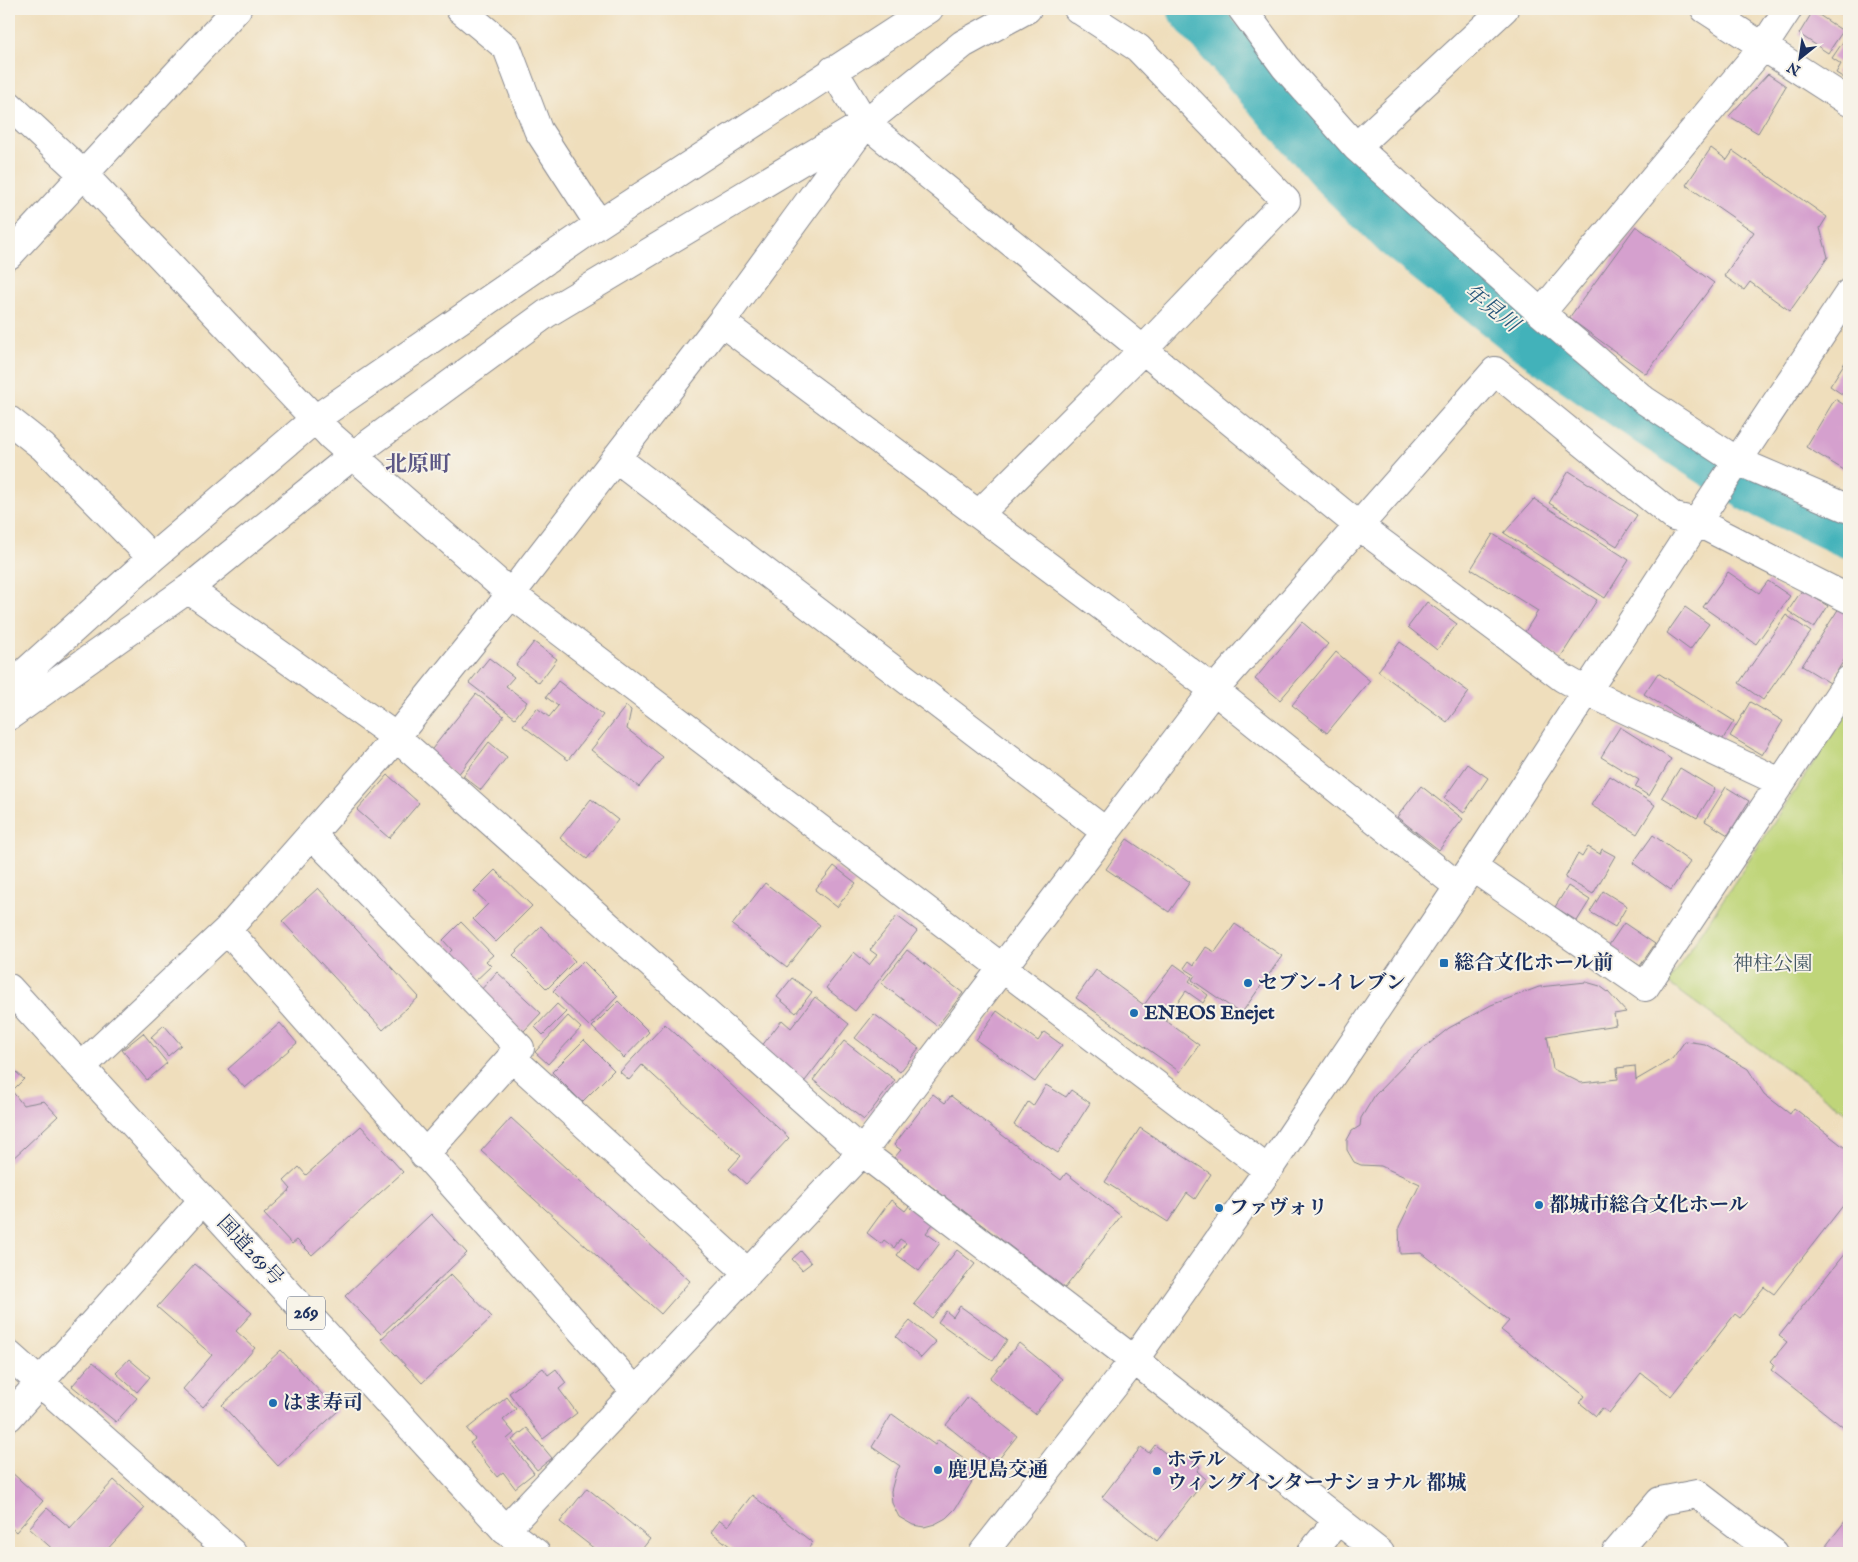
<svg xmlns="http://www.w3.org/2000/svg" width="1858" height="1562" viewBox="0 0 1858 1562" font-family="'IM FELL English','Noto Serif JP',serif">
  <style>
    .green { fill: #bfd579; stroke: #6d826c }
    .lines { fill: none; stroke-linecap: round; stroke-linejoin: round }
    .river { stroke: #42b2ba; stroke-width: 49 }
    .building { fill: #d5a0ce }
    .minor-casing { stroke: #85868d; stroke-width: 30 }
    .highway-casing { stroke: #85868d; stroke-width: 30 }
    .minor { stroke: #fff; stroke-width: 28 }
    .highway { stroke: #fff; stroke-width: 28 }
    .poi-dot { fill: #1f6fb2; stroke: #f7f3e8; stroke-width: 2 }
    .labels { text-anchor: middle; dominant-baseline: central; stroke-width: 4; stroke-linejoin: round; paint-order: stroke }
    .shield { fill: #f7f3e8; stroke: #5d6a87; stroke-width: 1 }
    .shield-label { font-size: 19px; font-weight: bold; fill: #1b2f5e }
    .poi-label { font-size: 20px; font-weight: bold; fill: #1b2f5e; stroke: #f7f3e8; text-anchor: start }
    .park-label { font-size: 20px; fill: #445865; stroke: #f7f3e8 }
    .street-label { font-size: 20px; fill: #1b2f5e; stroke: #f7f3e8 }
    .water-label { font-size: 21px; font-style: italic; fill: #27567a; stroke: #f7f3e8 }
    .quarter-label { font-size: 22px; font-weight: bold; fill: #5c5785; stroke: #f7f3e8 }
  </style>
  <rect width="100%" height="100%" fill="#f7f3e8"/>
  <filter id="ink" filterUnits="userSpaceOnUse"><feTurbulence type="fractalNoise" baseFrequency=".02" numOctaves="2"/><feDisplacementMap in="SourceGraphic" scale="10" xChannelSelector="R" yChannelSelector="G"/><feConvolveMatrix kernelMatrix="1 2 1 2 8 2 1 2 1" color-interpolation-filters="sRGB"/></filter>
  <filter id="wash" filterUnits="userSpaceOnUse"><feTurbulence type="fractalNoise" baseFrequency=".0096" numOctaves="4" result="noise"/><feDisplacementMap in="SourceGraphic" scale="20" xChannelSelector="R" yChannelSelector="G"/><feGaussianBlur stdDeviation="1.12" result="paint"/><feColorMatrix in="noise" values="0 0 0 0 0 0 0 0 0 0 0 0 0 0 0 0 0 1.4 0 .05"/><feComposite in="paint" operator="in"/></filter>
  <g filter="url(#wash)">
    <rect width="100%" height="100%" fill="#efdebc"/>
    <path class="green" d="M 1849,709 L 1849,1114 L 1668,983 Z"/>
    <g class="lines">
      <path class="river" d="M 1192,9 L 1336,175 L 1396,234 L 1522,334 L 1647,421 L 1755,490 L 1849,534"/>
    </g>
    <g id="blocks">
      <path class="building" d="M 1837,9 L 1849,9 L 1849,16 Z
        M 1813,11 L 1843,31 L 1828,53 L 1799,34 Z
        M 1847,36 L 1849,37 L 1849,81 L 1836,73 L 1841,64 L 1832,58 Z
        M 1768,74 L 1786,86 L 1758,133 L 1729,116 Z
        M 1711,148 L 1727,160 L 1733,151 L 1827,217 L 1820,228 L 1828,257 L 1790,311 L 1750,282 L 1744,290 L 1724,276 L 1754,232 L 1686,185 Z
        M 1636,226 L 1714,283 L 1646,374 L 1569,318 Z
        M 1849,356 L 1849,399 L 1830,386 Z
        M 1835,399 L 1849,408 L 1849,473 L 1806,447 Z
        M 1569,471 L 1637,515 L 1617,546 L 1549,503 Z
        M 1534,499 L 1629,560 L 1605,598 L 1504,533 Z
        M 1493,534 L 1597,600 L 1560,658 L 1523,635 L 1538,611 L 1471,569 Z
        M 1728,572 L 1759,593 L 1768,581 L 1790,596 L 1756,644 L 1703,607 Z
        M 1802,590 L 1828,606 L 1814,628 L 1788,611 Z
        M 1427,602 L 1457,624 L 1437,650 L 1408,627 Z
        M 1685,607 L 1709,624 L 1690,650 L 1667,633 Z
        M 1839,608 L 1849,615 L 1849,652 L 1830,683 L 1802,666 Z
        M 1786,615 L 1811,632 L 1763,700 L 1739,683 Z
        M 1302,622 L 1328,644 L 1280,700 L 1255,679 Z
        M 534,642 L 557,659 L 539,683 L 516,665 Z
        M 1400,642 L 1469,692 L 1447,722 L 1378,671 Z
        M 1336,652 L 1370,681 L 1327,733 L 1292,705 Z
        M 489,658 L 514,677 L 506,686 L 527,702 L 515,718 L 469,683 Z
        M 1658,673 L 1734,721 L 1721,742 L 1644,694 Z
        M 558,681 L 603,715 L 568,760 L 523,726 L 537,708 L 549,717 L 558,706 L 546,697 Z
        M 476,694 L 504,716 L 457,776 L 428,754 Z
        M 1750,702 L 1783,721 L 1762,755 L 1730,736 Z
        M 626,706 L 631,710 L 627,729 L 663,757 L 639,787 L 591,750 Z
        M 1620,727 L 1671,759 L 1649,796 L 1635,787 L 1639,780 L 1601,757 Z
        M 489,742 L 507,757 L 481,790 L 463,776 Z
        M 1468,764 L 1488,778 L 1464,813 L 1444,798 Z
        M 1680,768 L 1715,789 L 1697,818 L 1662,797 Z
        M 388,775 L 419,803 L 389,838 L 357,810 Z
        M 1610,776 L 1655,805 L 1637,834 L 1591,805 Z
        M 1421,786 L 1463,819 L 1439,850 L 1397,817 Z
        M 1726,787 L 1749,801 L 1728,835 L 1705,821 Z
        M 591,799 L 618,820 L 587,859 L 560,838 Z
        M 1653,835 L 1690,862 L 1671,890 L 1633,863 Z
        M 1127,839 L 1190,882 L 1169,912 L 1106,869 Z
        M 1588,847 L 1600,854 L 1602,849 L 1615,856 L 1593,894 L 1565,878 L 1578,854 L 1582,857 Z
        M 834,866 L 856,883 L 837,907 L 815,890 Z
        M 495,870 L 532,906 L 496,942 L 473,919 L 488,904 L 474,891 Z
        M 765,883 L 820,925 L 787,967 L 732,925 Z
        M 1568,886 L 1590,900 L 1577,921 L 1555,907 Z
        M 318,888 L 419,997 L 383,1030 L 282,921 Z
        M 1603,891 L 1627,906 L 1615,927 L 1590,912 Z
        M 897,916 L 917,931 L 855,1011 L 826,988 L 854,952 L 869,965 L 877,955 L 870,950 Z
        M 461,922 L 493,955 L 486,961 L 491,966 L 472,984 L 445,957 L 452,950 L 443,940 Z
        M 1624,923 L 1655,944 L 1640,966 L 1609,945 Z
        M 1235,924 L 1282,956 L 1241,1014 L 1192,980 L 1195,975 L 1184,968 L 1189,961 L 1194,965 L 1206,947 L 1215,952 Z
        M 541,926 L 575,961 L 547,989 L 513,955 Z
        M 907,950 L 963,993 L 937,1026 L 881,983 Z
        M 583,961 L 618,996 L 589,1026 L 553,991 Z
        M 1174,964 L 1192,977 L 1189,981 L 1208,995 L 1203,1003 L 1186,991 L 1165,1020 L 1199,1045 L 1180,1072 L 1076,998 L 1096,970 L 1144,1005 Z
        M 497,972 L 541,1013 L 523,1032 L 479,992 Z
        M 792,978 L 812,992 L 796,1013 L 777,997 Z
        M 1586,982 L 1600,986 L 1608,992 L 1626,1012 L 1614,1014 L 1616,1025 L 1547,1036 L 1553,1069 L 1581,1083 L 1618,1079 L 1617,1068 L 1635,1066 L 1636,1080 L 1672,1059 L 1685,1041 L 1705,1044 L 1748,1069 L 1764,1094 L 1790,1114 L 1794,1108 L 1849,1151 L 1849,1198 L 1774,1294 L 1764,1287 L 1740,1318 L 1735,1314 L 1671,1396 L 1641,1373 L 1609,1413 L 1602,1408 L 1596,1416 L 1580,1403 L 1585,1396 L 1501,1330 L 1509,1321 L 1422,1253 L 1400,1254 L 1399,1227 L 1420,1184 L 1381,1166 L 1361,1165 L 1354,1162 L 1347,1150 L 1347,1140 L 1352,1131 L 1360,1126 L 1361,1118 L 1375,1095 L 1410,1059 L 1449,1028 L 1491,1005 L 1539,987 Z
        M 815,997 L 849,1024 L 805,1081 L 761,1047 L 782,1020 L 791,1028 Z
        M 618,1001 L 649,1032 L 624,1058 L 592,1027 Z
        M 557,1004 L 566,1012 L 543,1035 L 535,1027 Z
        M 997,1011 L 1038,1041 L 1044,1032 L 1062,1045 L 1035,1082 L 976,1040 Z
        M 874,1014 L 919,1048 L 900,1072 L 855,1038 Z
        M 568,1016 L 581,1028 L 548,1064 L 535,1052 Z
        M 280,1023 L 297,1043 L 245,1088 L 228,1069 Z
        M 665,1024 L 789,1138 L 746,1184 L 729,1169 L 741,1156 L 642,1065 L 629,1080 L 620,1072 Z
        M 164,1025 L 181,1045 L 168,1056 L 151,1037 Z
        M 143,1033 L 167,1063 L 147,1080 L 122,1050 Z
        M 584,1040 L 614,1070 L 582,1102 L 552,1072 Z
        M 844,1041 L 895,1080 L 864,1120 L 813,1080 Z
        M 16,1072 L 24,1079 L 12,1091 L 23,1105 L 44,1101 L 58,1116 L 9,1162 L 9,1079 Z
        M 1046,1085 L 1066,1097 L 1071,1090 L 1090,1103 L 1058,1153 L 1014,1125 L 1028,1102 L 1033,1106 Z
        M 933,1094 L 945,1103 L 951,1096 L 1061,1180 L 1066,1173 L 1121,1216 L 1065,1288 L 894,1158 L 901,1150 L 894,1145 Z
        M 511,1118 L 690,1281 L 661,1314 L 481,1151 Z
        M 361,1126 L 403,1172 L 312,1255 L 297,1240 L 292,1244 L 264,1214 L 291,1189 L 284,1181 L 299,1167 L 306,1175 Z
        M 1140,1128 L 1211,1174 L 1195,1199 L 1187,1193 L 1168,1222 L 1105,1182 Z
        M 891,1200 L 905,1211 L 909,1206 L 933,1224 L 926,1233 L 940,1243 L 919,1271 L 897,1255 L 906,1243 L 900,1239 L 894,1248 L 884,1240 L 881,1244 L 867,1233 Z
        M 431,1214 L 467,1253 L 381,1334 L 345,1296 Z
        M 1849,1248 L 1849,1432 L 1771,1370 L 1775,1365 L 1771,1361 L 1787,1342 L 1779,1336 Z
        M 957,1250 L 975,1264 L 932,1318 L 914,1304 Z
        M 801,1251 L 811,1263 L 802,1270 L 792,1259 Z
        M 195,1264 L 252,1313 L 236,1331 L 255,1348 L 203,1407 L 183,1389 L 212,1355 L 157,1307 Z
        M 451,1274 L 492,1317 L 422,1383 L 381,1339 Z
        M 960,1306 L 1007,1340 L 993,1361 L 938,1322 L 946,1311 L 953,1317 Z
        M 910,1321 L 936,1342 L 921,1358 L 896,1337 Z
        M 1019,1343 L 1063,1379 L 1035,1414 L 990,1378 Z
        M 281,1350 L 338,1411 L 278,1466 L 222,1405 Z
        M 129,1359 L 150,1377 L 137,1392 L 116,1373 Z
        M 93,1362 L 137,1398 L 116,1422 L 72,1386 Z
        M 543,1368 L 548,1375 L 556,1369 L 566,1383 L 559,1389 L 577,1413 L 543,1439 L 509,1393 Z
        M 507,1397 L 516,1409 L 503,1420 L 514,1433 L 507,1439 L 534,1473 L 515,1488 L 503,1472 L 497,1477 L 470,1443 L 475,1439 L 467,1429 Z
        M 968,1397 L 1017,1436 L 995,1464 L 946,1425 Z
        M 892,1414 L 935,1445 L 938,1440 L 980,1469 L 955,1509 L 946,1518 L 935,1524 L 924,1527 L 913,1525 L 899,1517 L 892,1503 L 891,1491 L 896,1472 L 900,1466 L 872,1447 Z
        M 527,1428 L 552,1458 L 537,1470 L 512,1440 Z
        M 1155,1445 L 1179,1464 L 1185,1455 L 1200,1467 L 1197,1471 L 1206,1479 L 1157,1541 L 1102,1497 L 1141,1447 L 1149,1453 Z
        M 9,1470 L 43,1501 L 16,1532 L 9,1526 Z
        M 114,1480 L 145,1508 L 104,1553 L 57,1553 L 29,1528 L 47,1508 L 70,1528 Z
        M 587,1488 L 650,1539 L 639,1553 L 600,1553 L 560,1522 Z
        M 752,1495 L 813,1543 L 804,1553 L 739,1553 L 711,1532 L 720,1520 L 728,1526 Z
        M 1849,1516 L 1849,1553 L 1825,1553 L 1822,1551 Z"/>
    </g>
  </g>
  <g filter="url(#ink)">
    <use href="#blocks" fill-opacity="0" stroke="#85868d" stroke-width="1"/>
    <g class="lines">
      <defs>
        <path id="minor" d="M 460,9 L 507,48 L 538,130 L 599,224
          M 1242,9 L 1285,67 L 1356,147 L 1541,313 L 1644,400 L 1737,461 L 1849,509
          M 1705,9 L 1849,102
          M 833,70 L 865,123 L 1359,526 L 1563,678 L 1586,691 L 1780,782
          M 9,105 L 84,175 L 331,436 L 511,594 L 1268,1170
          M 1356,147 L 1504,9
          M 9,255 L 237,9
          M 1541,313 L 1763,47 L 1788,9
          M 721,322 L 1214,690 L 1459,887
          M 9,420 L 43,447 L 152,558
          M 616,458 L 1106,832
          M 979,514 L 1142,351 L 1286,201 L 1138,48 L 1078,9
          M 188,589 L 396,737 L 862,1152 L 1134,1360 L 1380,1553
          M 9,687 L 152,558 L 315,419 L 599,224 L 929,9
          M 9,716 L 188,589 L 352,456 L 546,314 L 865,123 L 963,44 L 1027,9
          M 312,835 L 520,1048 L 424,1155
          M 1472,867 L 1645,987 L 1849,680
          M 227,930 L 636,1392
          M 511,1057 L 748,1273
          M 82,1066 L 227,930 L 379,758 L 511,594 L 721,322 L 859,133
          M 9,1355 L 232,1553
          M 9,1417 L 203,1200
          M 505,1530 L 862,1152 L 1214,690 L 1495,371 L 1674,517 L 1697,522 L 1849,599
          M 983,1553 L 1134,1360 L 1268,1170 L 1472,867 L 1697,522 L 1849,293
          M 1311,1553 L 1338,1520
          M 1616,1553 L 1660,1501 L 1697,1494 L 1774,1553"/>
        <path id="highway" d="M 9,988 L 505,1530 L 536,1553"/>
      </defs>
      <use href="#minor" class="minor-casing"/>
      <use href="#highway" class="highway-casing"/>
      <use href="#minor" class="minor"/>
      <use href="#highway" class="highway"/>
    </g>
  </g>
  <g class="poi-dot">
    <rect x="1439" y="958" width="10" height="10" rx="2.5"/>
    <circle cx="1248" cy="983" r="5"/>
    <circle cx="1134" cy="1013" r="5"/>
    <circle cx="1539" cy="1205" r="5"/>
    <circle cx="1219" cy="1208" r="5"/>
    <circle cx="273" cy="1403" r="5"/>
    <circle cx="938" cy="1470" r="5"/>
    <circle cx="1157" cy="1471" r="5"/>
  </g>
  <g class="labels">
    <rect class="shield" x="287" y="1296.5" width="38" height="33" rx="4"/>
    <g class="shield-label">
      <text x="306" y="1313">269</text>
    </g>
    <g class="poi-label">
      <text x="1454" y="963">総合文化ホール前</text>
      <text x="1258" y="983">セブン-イレブン</text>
      <text x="1144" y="1013">ENEOS Enejet</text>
      <text x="1549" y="1205">都城市総合文化ホール</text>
      <text x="1229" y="1208">ファヴォリ</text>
      <text x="283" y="1403">はま寿司</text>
      <text x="1167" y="1460">ホテル<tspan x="1167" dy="23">ウィングインターナショナル 都城</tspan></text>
      <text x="948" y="1470">鹿児島交通</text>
    </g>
    <g class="park-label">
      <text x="1773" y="964">神柱公園</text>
    </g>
    <g class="street-label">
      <text transform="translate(250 1251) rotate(47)">国道269号</text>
    </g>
    <g class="water-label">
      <text transform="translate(1491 309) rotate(38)">年見川</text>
    </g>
    <g class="quarter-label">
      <text x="418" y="465">北原町</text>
    </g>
  </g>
  <rect width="1858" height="1562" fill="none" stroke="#f7f3e8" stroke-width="30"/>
  <g transform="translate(1800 58) rotate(210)" stroke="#f7f3e8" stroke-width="4" paint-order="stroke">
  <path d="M0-4L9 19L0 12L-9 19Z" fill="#1b2f5e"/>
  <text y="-8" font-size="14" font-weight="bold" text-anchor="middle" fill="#1b2f5e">N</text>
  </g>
</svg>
